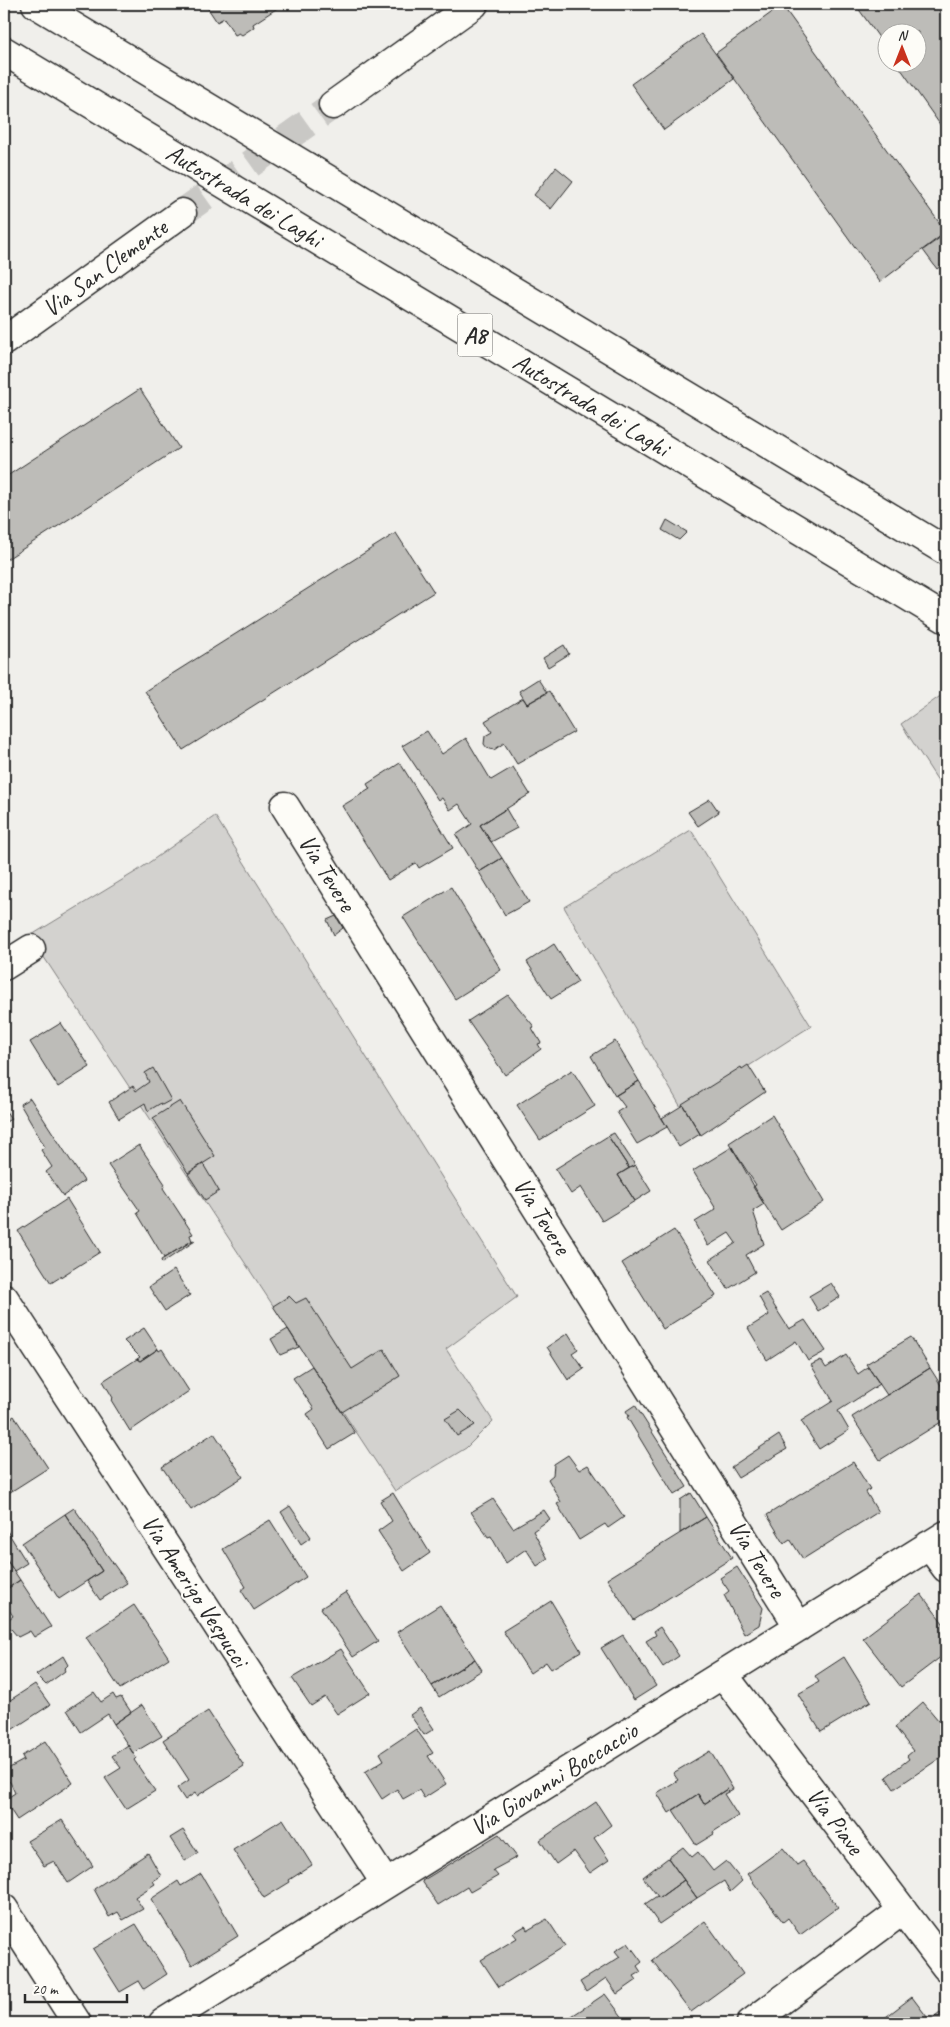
<svg xmlns="http://www.w3.org/2000/svg" width="950" height="2027" viewBox="0 0 950 2027" font-family="Caveat,sans-serif">
  <style>
    .green { fill: #d3d2cf; stroke: #7f7e7d }
    .building { fill: #bdbcb8; stroke: #2b2b2b }
    .lines { fill: none; stroke-linecap: round; stroke-linejoin: round }
    .major-tunnel { stroke: #c9c8c5; stroke-width: 28; stroke-dasharray: 28 14; stroke-linecap: butt }
    .minor-casing { stroke: #2b2b2b; stroke-width: 31 }
    .major-casing { stroke: #2b2b2b; stroke-width: 31 }
    .highway-casing { stroke: #2b2b2b; stroke-width: 31 }
    .minor { stroke: #fdfcf7; stroke-width: 28 }
    .major { stroke: #fdfcf7; stroke-width: 28 }
    .highway { stroke: #fdfcf7; stroke-width: 28 }
    .labels { text-anchor: middle; dominant-baseline: central; stroke-width: 4; stroke-linejoin: round; paint-order: stroke }
    .shield { fill: #fdfcf7; stroke: #6a6a68; stroke-width: 1 }
    .shield-label { font-size: 24px; font-weight: bold; fill: #2b2b2b }
    .street-label { font-size: 25px; fill: #2b2b2b; stroke: #fdfcf7 }
  </style>
  <rect width="100%" height="100%" fill="#f0efeb"/>
  <filter id="ink" filterUnits="userSpaceOnUse"><feTurbulence type="fractalNoise" baseFrequency=".02" numOctaves="2"/><feDisplacementMap in="SourceGraphic" scale="10" xChannelSelector="R" yChannelSelector="G"/><feConvolveMatrix kernelMatrix="1 2 1 2 8 2 1 2 1" color-interpolation-filters="sRGB"/></filter>
  <g filter="url(#ink)">
    <path class="green" d="M 946,692 L 946,793 L 901,724 Z
      M 215,816 L 517,1297 L 446,1349 L 493,1421 L 466,1448 L 395,1491 L 30,936 L 137,871 Z
      M 691,830 L 811,1026 L 682,1109 L 564,907 Z"/>
    <path class="building" d="M 205,4 L 279,4 L 279,7 L 253,24 L 254,27 L 242,35 L 239,33 L 235,35 L 224,18 L 217,22 Z
      M 855,4 L 946,4 L 946,133 L 896,62 L 918,62 L 918,32 L 888,32 L 888,50 Z
      M 782,5 L 946,232 L 880,282 L 716,53 Z
      M 701,34 L 734,79 L 664,130 L 631,84 Z
      M 556,167 L 573,181 L 551,209 L 534,195 Z
      M 941,237 L 946,244 L 946,262 L 937,269 L 923,250 Z
      M 140,389 L 179,448 L 4,561 L 4,478 Z
      M 667,520 L 687,532 L 679,540 L 662,530 Z
      M 396,533 L 434,592 L 183,750 L 145,691 Z
      M 564,645 L 569,654 L 548,667 L 543,658 Z
      M 538,679 L 547,693 L 527,704 L 519,691 Z
      M 549,691 L 574,732 L 517,764 L 504,743 L 494,750 L 487,748 L 484,744 L 485,736 L 492,732 L 485,721 L 523,698 L 527,704 Z
      M 427,731 L 442,754 L 466,738 L 491,780 L 513,767 L 530,794 L 480,825 L 502,858 L 479,872 L 456,835 L 472,824 L 459,804 L 450,810 L 442,798 L 438,800 L 402,746 Z
      M 400,763 L 453,848 L 419,868 L 416,863 L 388,880 L 342,806 L 370,789 L 367,784 Z
      M 710,799 L 719,812 L 698,826 L 688,812 Z
      M 506,809 L 517,828 L 491,842 L 480,825 Z
      M 502,858 L 529,902 L 505,915 L 479,872 Z
      M 451,887 L 501,970 L 455,999 L 403,917 Z
      M 336,916 L 343,928 L 334,935 L 327,920 Z
      M 554,944 L 578,982 L 551,999 L 527,962 Z
      M 508,995 L 532,1024 L 534,1027 L 532,1028 L 541,1043 L 538,1044 L 541,1049 L 505,1075 L 468,1021 Z
      M 61,1023 L 90,1067 L 58,1087 L 30,1042 Z
      M 615,1041 L 639,1081 L 615,1096 L 591,1056 Z
      M 748,1065 L 765,1092 L 701,1135 L 682,1104 L 741,1067 L 742,1069 Z
      M 153,1068 L 171,1100 L 162,1105 L 161,1103 L 148,1111 L 145,1103 L 119,1119 L 109,1102 L 133,1086 L 136,1091 L 149,1082 L 145,1073 Z
      M 572,1070 L 595,1106 L 540,1140 L 517,1105 Z
      M 639,1081 L 667,1127 L 637,1144 L 617,1112 L 625,1107 L 616,1095 Z
      M 30,1098 L 84,1181 L 63,1196 L 46,1172 L 52,1167 L 41,1150 L 45,1147 L 20,1104 Z
      M 180,1101 L 215,1156 L 188,1173 L 153,1118 Z
      M 683,1105 L 700,1134 L 679,1147 L 662,1118 Z
      M 4,1108 L 11,1119 L 4,1123 Z
      M 772,1115 L 824,1202 L 781,1230 L 753,1187 L 756,1185 L 729,1143 Z
      M 614,1133 L 635,1165 L 629,1168 L 608,1136 Z
      M 608,1136 L 629,1168 L 618,1175 L 635,1201 L 602,1221 L 581,1187 L 571,1194 L 555,1169 Z
      M 139,1145 L 165,1184 L 163,1188 L 193,1234 L 190,1235 L 192,1241 L 164,1258 L 137,1213 L 140,1211 L 108,1165 Z
      M 732,1147 L 764,1204 L 753,1211 L 764,1244 L 746,1255 L 755,1272 L 728,1289 L 710,1260 L 736,1243 L 729,1233 L 708,1246 L 695,1222 L 716,1209 L 693,1171 Z
      M 203,1164 L 219,1191 L 205,1200 L 188,1174 Z
      M 635,1165 L 651,1191 L 635,1201 L 618,1175 Z
      M 67,1199 L 100,1252 L 51,1283 L 18,1231 Z
      M 674,1230 L 716,1296 L 663,1329 L 622,1263 Z
      M 193,1240 L 195,1241 L 162,1263 L 161,1260 Z
      M 174,1270 L 190,1295 L 165,1311 L 149,1287 Z
      M 831,1283 L 840,1297 L 818,1311 L 809,1296 Z
      M 766,1293 L 789,1329 L 805,1320 L 826,1351 L 808,1361 L 796,1341 L 767,1360 L 748,1328 L 769,1315 L 759,1297 Z
      M 289,1296 L 296,1303 L 306,1298 L 352,1369 L 384,1349 L 400,1376 L 342,1412 L 273,1306 Z
      M 144,1328 L 158,1349 L 140,1361 L 137,1359 L 140,1357 L 124,1341 Z
      M 288,1329 L 299,1347 L 280,1355 L 271,1339 Z
      M 568,1333 L 578,1349 L 572,1353 L 584,1369 L 568,1380 L 547,1347 Z
      M 911,1337 L 930,1368 L 887,1395 L 866,1364 Z
      M 158,1349 L 159,1351 L 162,1349 L 189,1391 L 130,1431 L 111,1400 L 113,1398 L 103,1381 L 137,1359 L 140,1361 Z
      M 846,1355 L 858,1374 L 868,1367 L 880,1384 L 838,1411 L 849,1430 L 819,1449 L 801,1421 L 833,1401 L 811,1365 L 821,1360 L 826,1368 Z
      M 312,1366 L 355,1433 L 329,1449 L 307,1414 L 314,1409 L 293,1378 Z
      M 930,1368 L 946,1393 L 946,1419 L 880,1460 L 852,1417 Z
      M 635,1405 L 687,1487 L 674,1495 L 627,1417 L 629,1416 L 626,1411 Z
      M 460,1410 L 475,1425 L 457,1436 L 445,1419 Z
      M 14,1416 L 48,1468 L 4,1496 L 4,1423 Z
      M 214,1433 L 243,1477 L 191,1510 L 162,1467 Z
      M 779,1435 L 787,1449 L 738,1478 L 731,1467 Z
      M 568,1455 L 579,1470 L 588,1465 L 624,1517 L 608,1528 L 605,1524 L 579,1540 L 557,1504 L 561,1502 L 548,1479 L 553,1475 L 554,1464 Z
      M 853,1462 L 870,1489 L 866,1492 L 878,1512 L 803,1559 L 790,1539 L 784,1543 L 767,1515 Z
      M 393,1493 L 430,1553 L 404,1571 L 378,1531 L 392,1521 L 380,1501 Z
      M 691,1493 L 706,1517 L 680,1533 L 680,1500 Z
      M 493,1499 L 513,1528 L 544,1510 L 550,1519 L 533,1531 L 548,1559 L 537,1566 L 526,1549 L 506,1563 L 491,1536 L 488,1537 L 471,1512 Z
      M 290,1506 L 311,1537 L 301,1544 L 281,1512 Z
      M 74,1508 L 127,1583 L 100,1600 L 87,1581 L 102,1571 L 65,1514 Z
      M 65,1514 L 102,1571 L 59,1599 L 22,1543 Z
      M 706,1517 L 732,1558 L 634,1620 L 607,1579 Z
      M 270,1520 L 306,1577 L 254,1610 L 241,1590 L 246,1587 L 223,1549 Z
      M 4,1526 L 27,1563 L 14,1571 L 4,1556 Z
      M 4,1556 L 20,1580 L 4,1591 Z
      M 737,1567 L 763,1608 L 759,1625 L 744,1634 L 724,1595 L 729,1591 L 720,1578 Z
      M 20,1580 L 51,1627 L 34,1637 L 30,1631 L 18,1637 L 5,1622 L 13,1616 L 4,1602 L 4,1591 Z
      M 346,1592 L 378,1641 L 353,1657 L 321,1608 Z
      M 921,1594 L 946,1627 L 946,1653 L 901,1687 L 863,1638 Z
      M 551,1601 L 581,1651 L 551,1669 L 546,1662 L 530,1673 L 503,1631 Z
      M 134,1605 L 169,1658 L 120,1689 L 86,1637 Z
      M 440,1605 L 475,1659 L 432,1686 L 397,1632 Z
      M 660,1627 L 679,1656 L 663,1667 L 646,1641 L 656,1635 L 654,1631 Z
      M 623,1635 L 656,1686 L 634,1700 L 601,1648 Z
      M 341,1649 L 370,1693 L 337,1714 L 325,1697 L 311,1706 L 292,1678 Z
      M 63,1656 L 68,1665 L 64,1669 L 65,1671 L 46,1685 L 36,1675 Z
      M 844,1657 L 871,1701 L 821,1732 L 798,1694 L 819,1682 L 815,1676 Z
      M 475,1659 L 482,1670 L 439,1697 L 432,1686 Z
      M 35,1684 L 50,1705 L 4,1735 L 4,1704 Z
      M 94,1692 L 101,1702 L 113,1694 L 116,1699 L 121,1697 L 131,1712 L 114,1724 L 108,1714 L 81,1732 L 67,1710 Z
      M 923,1702 L 939,1721 L 946,1716 L 946,1760 L 943,1756 L 894,1789 L 886,1777 L 909,1759 L 907,1756 L 913,1751 L 895,1727 Z
      M 142,1705 L 162,1736 L 133,1753 L 114,1724 Z
      M 420,1708 L 434,1729 L 424,1735 L 410,1715 Z
      M 208,1711 L 244,1766 L 197,1796 L 195,1793 L 185,1800 L 177,1788 L 189,1780 L 163,1740 Z
      M 416,1729 L 433,1753 L 428,1756 L 446,1784 L 424,1798 L 419,1790 L 403,1799 L 397,1789 L 382,1799 L 365,1772 L 384,1760 L 380,1753 Z
      M 45,1741 L 73,1783 L 17,1820 L 4,1800 L 15,1793 L 10,1782 L 4,1779 L 4,1771 L 24,1760 L 22,1756 Z
      M 128,1745 L 136,1758 L 134,1760 L 155,1791 L 126,1809 L 105,1778 L 121,1768 L 112,1756 Z
      M 710,1751 L 733,1789 L 728,1792 L 727,1789 L 704,1804 L 698,1794 L 669,1813 L 657,1793 L 678,1780 L 673,1773 Z
      M 727,1789 L 728,1792 L 724,1794 L 738,1816 L 713,1832 L 714,1834 L 696,1845 L 673,1810 L 698,1794 L 704,1804 Z
      M 596,1802 L 611,1825 L 594,1838 L 609,1860 L 590,1873 L 574,1851 L 556,1864 L 540,1840 Z
      M 283,1819 L 312,1865 L 289,1880 L 290,1882 L 264,1898 L 233,1850 Z
      M 62,1820 L 93,1866 L 68,1883 L 54,1861 L 44,1866 L 27,1841 Z
      M 183,1830 L 198,1853 L 185,1861 L 170,1838 Z
      M 499,1834 L 517,1857 L 493,1870 L 498,1876 L 470,1892 L 467,1887 L 438,1905 L 422,1881 Z
      M 683,1847 L 692,1857 L 698,1852 L 713,1871 L 726,1861 L 742,1881 L 730,1892 L 724,1881 L 697,1898 L 668,1858 Z
      M 783,1848 L 797,1865 L 803,1861 L 838,1907 L 800,1935 L 788,1918 L 783,1922 L 747,1874 Z
      M 148,1853 L 161,1876 L 153,1881 L 155,1884 L 135,1897 L 143,1909 L 123,1920 L 118,1912 L 109,1917 L 94,1889 Z
      M 668,1858 L 684,1880 L 659,1898 L 643,1877 Z
      M 201,1874 L 238,1936 L 192,1965 L 151,1899 L 178,1881 L 181,1886 Z
      M 684,1880 L 697,1898 L 659,1924 L 645,1904 L 657,1896 L 659,1898 Z
      M 946,1886 L 946,1897 L 941,1890 Z
      M 547,1919 L 565,1946 L 499,1987 L 481,1960 L 517,1938 L 513,1933 L 525,1926 L 528,1930 Z
      M 705,1921 L 743,1974 L 691,2012 L 652,1960 Z
      M 136,1924 L 167,1974 L 144,1989 L 139,1981 L 120,1992 L 93,1949 Z
      M 628,1943 L 642,1962 L 637,1966 L 641,1972 L 634,1976 L 637,1980 L 617,1994 L 606,1978 L 586,1992 L 580,1982 L 620,1957 L 615,1951 Z
      M 605,1994 L 627,2023 L 561,2023 L 581,2010 Z
      M 912,1997 L 930,2021 L 940,2013 L 946,2023 L 878,2023 Z"/>
    <g class="lines">
      <path class="major-tunnel" d="M 182,213 L 333,105"/>
      <defs>
        <path id="minor" d="M 285,806 L 799,1627
          M 4,966 L 31,949
          M 4,1298 L 386,1884
          M 929,1545 L 946,1568
          M 723,1674 L 946,1967
          M 4,1909 L 77,2023
          M 163,2023 L 946,1535
          M 751,2023 L 903,1910"/>
        <path id="major" d="M 333,105 L 474,4
          M 4,341 L 182,213"/>
        <path id="highway" d="M 36,4 L 946,551
          M 4,51 L 946,619"/>
      </defs>
      <use href="#minor" class="minor-casing"/>
      <use href="#major" class="major-casing"/>
      <use href="#highway" class="highway-casing"/>
      <use href="#minor" class="minor"/>
      <use href="#major" class="major"/>
      <use href="#highway" class="highway"/>
    </g>
  </g>
  <g class="labels">
    <rect class="shield" x="457.5" y="313.5" width="35" height="43" rx="4"/>
    <g class="shield-label">
      <text x="475" y="335">A8</text>
    </g>
    <g class="street-label">
      <text transform="translate(244 196) rotate(31)">Autostrada dei Laghi</text>
      <text transform="translate(105 268) rotate(-36)">Via San Clemente</text>
      <text transform="translate(591 405) rotate(31)">Autostrada dei Laghi</text>
      <text transform="translate(327 873) rotate(58)">Via Tevere</text>
      <text transform="translate(542 1216) rotate(58)">Via Tevere</text>
      <text transform="translate(757 1559) rotate(58)">Via Tevere</text>
      <text transform="translate(195 1591) rotate(57)">Via Amerigo Vespucci</text>
      <text transform="translate(554 1779) rotate(-32)">Via Giovanni Boccaccio</text>
      <text transform="translate(835 1821) rotate(53)">Via Piave</text>
    </g>
  </g>
  <rect width="950" height="2027" fill="none" stroke="#fdfcf7" stroke-width="20"/>
  <rect x="10" y="10" width="930" height="2007" fill="none" stroke="#2b2b2b" stroke-width="2" filter="url(#ink)"/>
  <g transform="translate(902 48)"><circle r="24" fill="#fdfcf7" stroke="#a9a8a5"/>
  <path d="M0-4L9 19L0 12L-9 19Z" fill="#c8321e"/>
  <text y="-8" font-size="14" font-weight="bold" text-anchor="middle" fill="#2b2b2b">N</text>
  </g>
  <path d="M25 1994v8h102v-8" fill="none" stroke="#2b2b2b" stroke-width="2.5"/>
  <text x="32" y="1994" font-size="15" fill="#2b2b2b" stroke="#fdfcf7" stroke-width="4" paint-order="stroke">20 m</text>
</svg>
